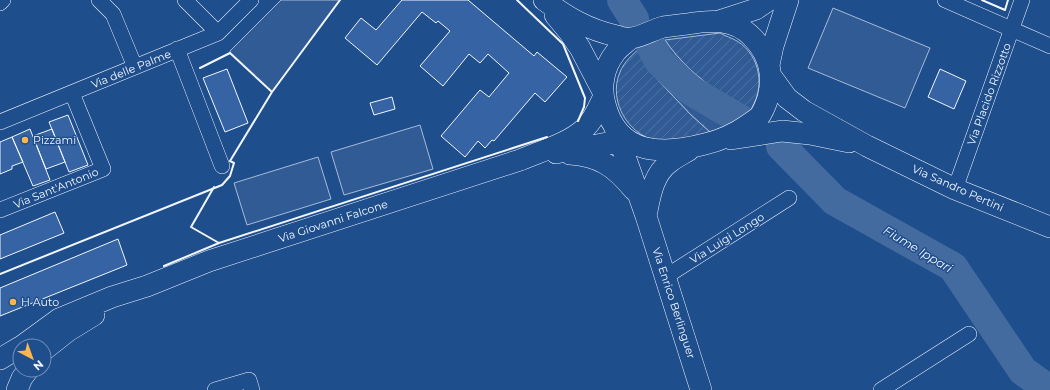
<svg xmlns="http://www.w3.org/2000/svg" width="1050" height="390" viewBox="0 0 1050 390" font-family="Montserrat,sans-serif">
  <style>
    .grass { fill: url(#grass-tufts); stroke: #a8bbd7 }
    .garden { fill: url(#garden-furrows); stroke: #a8bbd7 }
    .pitch { fill: #305b95; stroke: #a8bbd7 }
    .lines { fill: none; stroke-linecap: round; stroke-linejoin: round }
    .river { stroke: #446ba0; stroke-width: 30 }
    .building { fill: #3563a3; stroke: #f2f6ff }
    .street-casing { stroke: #f2f6ff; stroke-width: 16 }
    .secondary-casing { stroke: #f2f6ff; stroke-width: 22 }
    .street { stroke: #1f4e8c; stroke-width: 15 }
    .secondary { stroke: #1f4e8c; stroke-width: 21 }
    .wall { stroke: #f2f6ff; stroke-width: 2 }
    .poi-dot { fill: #ffb74d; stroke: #1f4e8c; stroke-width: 1.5 }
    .labels { text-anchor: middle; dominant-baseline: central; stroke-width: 3; stroke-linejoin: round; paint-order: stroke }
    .street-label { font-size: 11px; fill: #f2f6ff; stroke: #1f4e8c }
    .poi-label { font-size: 11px; fill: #f2f6ff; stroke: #1f4e8c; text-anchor: start }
    .water-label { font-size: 12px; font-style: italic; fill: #f2f6ff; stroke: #1f4e8c }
  </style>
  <defs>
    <pattern id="grass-tufts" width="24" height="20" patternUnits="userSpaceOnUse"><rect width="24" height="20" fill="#305b95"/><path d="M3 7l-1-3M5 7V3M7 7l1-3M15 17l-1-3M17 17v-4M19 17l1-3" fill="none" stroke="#4e73a5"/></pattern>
    <pattern id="garden-furrows" width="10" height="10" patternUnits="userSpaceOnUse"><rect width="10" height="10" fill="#305b95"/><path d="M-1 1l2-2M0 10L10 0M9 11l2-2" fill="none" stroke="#4e73a5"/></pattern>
  </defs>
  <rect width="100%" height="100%" fill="#1f4e8c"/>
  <path class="grass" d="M 665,40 C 680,62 699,79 721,93 C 731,100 741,104 749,112 L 747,116 L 711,133 L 691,115 L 656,78 L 640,48 L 654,42 Z"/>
  <path class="garden" d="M 720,33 C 725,36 732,38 737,41 C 761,56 766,89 749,112 C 741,104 731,100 721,93 C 699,79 680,62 665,40 Z
    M 640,48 L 656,78 L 691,115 L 711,133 C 700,135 673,143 663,142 C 630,139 607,102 620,72 C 624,62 632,55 640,48 Z"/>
  <path class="pitch" d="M 281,0 L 340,0 L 272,92 L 230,53 L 230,51 Z
    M 833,8 L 930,48 L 905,108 L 808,68 Z
    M 420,125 L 433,169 L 344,195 L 331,152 Z
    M 318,157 L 331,199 L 247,225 L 234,183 Z"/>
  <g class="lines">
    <path class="river" d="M 622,0 L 634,19
      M 650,44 L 659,61 L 690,90 L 741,120
      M 781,146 L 835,201 L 953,267 L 1023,371 L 1050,390"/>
  </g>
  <path class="building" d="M 402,0 L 468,0 L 534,56 L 537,52 L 567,77 L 545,102 L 535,93 L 494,141 L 492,140 L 485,148 L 478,141 L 465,157 L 441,136 L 480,90 L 489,97 L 509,73 L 488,54 L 480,63 L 469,54 L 443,86 L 420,66 L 450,31 L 438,21 L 436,23 L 422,12 L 377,65 L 345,38 L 361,18 L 376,30 Z
    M 227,69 L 248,123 L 225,132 L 203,78 Z
    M 940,69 L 966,81 L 954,109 L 928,97 Z
    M 392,97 L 395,109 L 374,115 L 370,103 Z
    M 68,115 L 88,165 L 69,172 L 49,122 Z
    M 30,129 L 50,180 L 33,186 L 12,137 Z
    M 52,129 L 65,162 L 46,169 L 33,136 Z
    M 12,137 L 23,162 L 12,166 L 12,169 L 0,174 L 0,142 Z
    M 55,212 L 64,233 L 0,259 L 0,235 Z
    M 118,239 L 127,265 L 0,316 L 0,288 Z"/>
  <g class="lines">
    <defs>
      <path id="street" d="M 99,0 L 113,14 L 135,67
        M 185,0 L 218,33
        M 945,0 L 1050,46
        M 0,3 L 3,0
        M 177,49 L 222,166
        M 0,122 L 218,33 L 251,0
        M 955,189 L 1022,0
        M 0,210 L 103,169 L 72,93
        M 665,277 L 789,198
        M 215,390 L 249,380 L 252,390
        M 881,390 L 969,334"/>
      <path id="secondary" d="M 544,0 C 567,17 588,30 617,36 C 621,37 627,39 631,38 C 642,37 652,30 663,27 C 671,26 679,25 687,24 C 710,20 734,18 752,37 C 769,54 774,75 768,98 C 766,104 763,112 759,117 C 756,119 752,122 749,124 C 735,134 722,140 705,144 C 663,155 618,156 605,104 C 600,86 604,67 615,53 C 619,47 626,43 631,38
        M 555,15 L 569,32 L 580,48 L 602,90
        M 719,21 L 756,9 L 769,0
        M 769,65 L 773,46 L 788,0
        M 771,76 L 787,98 L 804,111 L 867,146 L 955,189 L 1050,227
        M 615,128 L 646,216 L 701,390
        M 731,139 L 782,131 L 810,134 L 849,142
        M 556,153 L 607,143 L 632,146
        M 570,154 C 600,156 615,167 634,190
        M 646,216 C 650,196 653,174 670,162 C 676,157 683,154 689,150
        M 22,346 L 59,319 L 112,297 L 147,286 L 209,261 L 520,160 C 541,151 567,144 584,129 C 593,121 598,109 603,98
        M 44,350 L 68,331 L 94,315
        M 0,359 L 20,347
        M 17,390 L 22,378 L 28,370"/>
    </defs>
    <use href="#street" class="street-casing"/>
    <use href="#secondary" class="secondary-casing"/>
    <use href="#street" class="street"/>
    <use href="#secondary" class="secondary"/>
    <path class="wall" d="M 517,0 L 563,44 L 585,98 L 584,107 L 578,121
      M 982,0 L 1005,10 L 1008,0
      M 200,68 L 230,53 L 272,92
      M 214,187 L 191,227 L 219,243
      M 164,266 L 219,243 L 547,137
      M 0,274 L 222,185 L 230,176 L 234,163 L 230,161 L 272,92 L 340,0"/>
  </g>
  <g class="poi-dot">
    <circle cx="25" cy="140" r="4"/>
    <circle cx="13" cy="302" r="4"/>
  </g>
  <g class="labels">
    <g class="street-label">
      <text transform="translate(131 69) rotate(-22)">Via delle Palme</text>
      <text transform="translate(989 94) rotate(-70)">Via Placido Rizzotto</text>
      <text transform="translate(56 188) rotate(-22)">Via Sant'Antonio</text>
      <text transform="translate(958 188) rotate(24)">Via Sandro Pertini</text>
      <text transform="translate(333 221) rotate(-18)">Via Giovanni Falcone</text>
      <text transform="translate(727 238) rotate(-32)">Via Luigi Longo</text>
      <text transform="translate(674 303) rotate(72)">Via Enrico Berlinguer</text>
    </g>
    <g class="poi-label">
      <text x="33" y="140">Pizzami</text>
      <text x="21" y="302">H Auto</text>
    </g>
    <g class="water-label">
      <text transform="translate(918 249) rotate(31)">Fiume Ippari</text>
    </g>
  </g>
  <g transform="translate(32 358) rotate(139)"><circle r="19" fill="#1f4e8c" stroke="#7391ba"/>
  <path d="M0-3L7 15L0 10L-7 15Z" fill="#ffb74d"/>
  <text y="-6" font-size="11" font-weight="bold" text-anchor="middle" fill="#f2f6ff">N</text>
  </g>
</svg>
